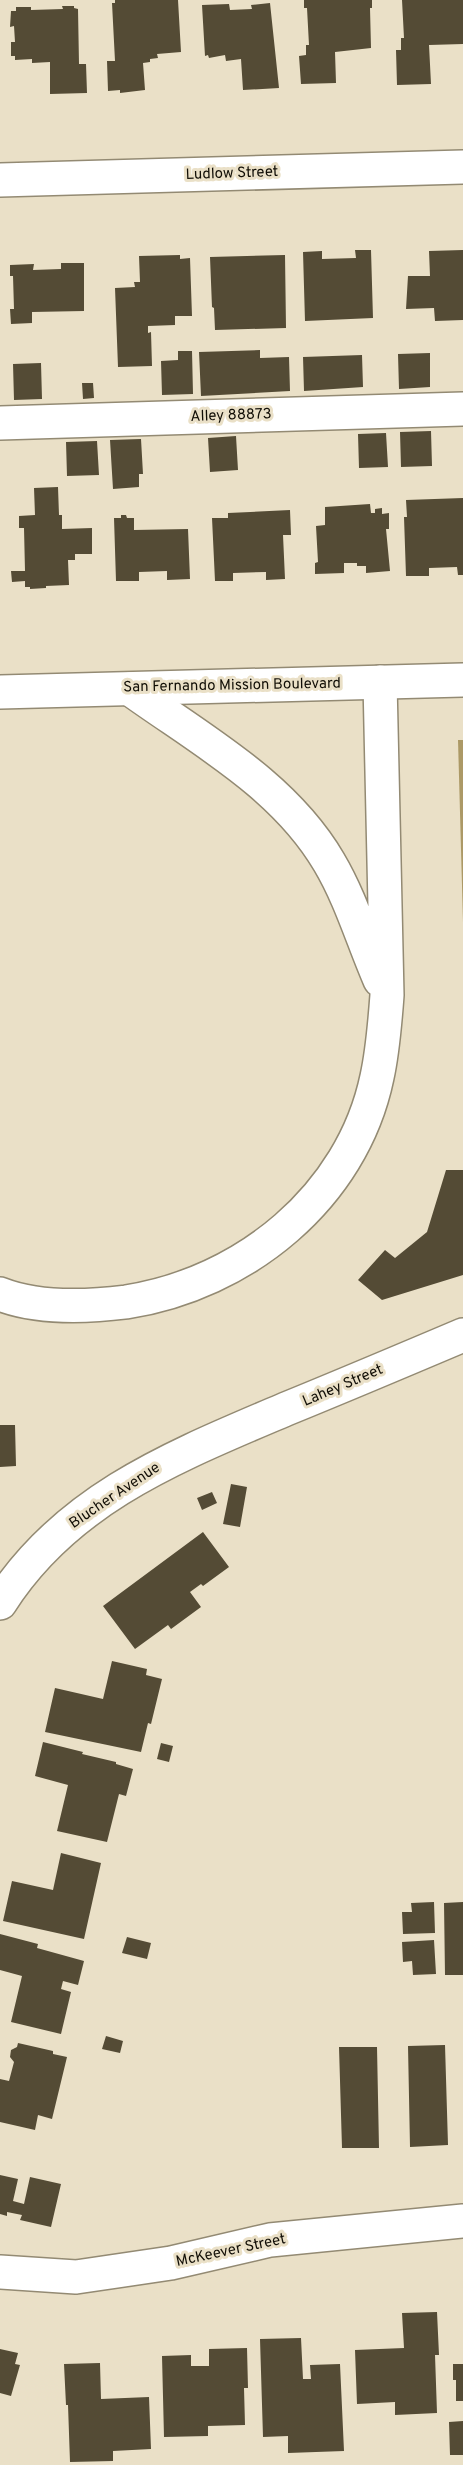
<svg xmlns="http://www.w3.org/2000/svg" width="463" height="2465" viewBox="0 0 463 2465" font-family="Overpass,sans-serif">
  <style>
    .water { fill: #ac9966 }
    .building { fill: #544b35 }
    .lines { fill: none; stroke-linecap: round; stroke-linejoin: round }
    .minor-casing { stroke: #938a73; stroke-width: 36 }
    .major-casing { stroke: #938a73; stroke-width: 36 }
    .highway-casing { stroke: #938a73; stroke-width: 36 }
    .minor { stroke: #fff; stroke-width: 33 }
    .major { stroke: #fff; stroke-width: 33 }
    .highway { stroke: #fff; stroke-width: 33 }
    .labels { text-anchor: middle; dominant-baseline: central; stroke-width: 6; stroke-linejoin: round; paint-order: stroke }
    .street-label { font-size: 15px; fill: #110e06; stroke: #eae0c7 }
  </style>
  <rect width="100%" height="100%" fill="#eae0c7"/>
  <path class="water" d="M 458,740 L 463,740 L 463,922 Z"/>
  <path class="building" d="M 115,0 L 178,0 L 181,52 L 157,54 L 158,58 L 150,59 L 150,62 L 143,63 L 145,90 L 120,93 L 120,90 L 108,91 L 107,61 L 115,61 L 112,3 L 115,3 Z
    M 304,0 L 372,0 L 372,8 L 370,8 L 371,48 L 335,52 L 336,83 L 301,84 L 299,56 L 306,55 L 306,45 L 309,45 L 307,8 L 304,8 Z
    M 402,0 L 463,0 L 463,44 L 429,45 L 431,84 L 397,85 L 396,50 L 401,50 L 401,38 L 404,38 Z
    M 270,3 L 279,88 L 243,90 L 241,59 L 226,61 L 225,55 L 209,58 L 208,55 L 205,56 L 202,5 L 229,4 L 230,10 L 252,9 L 251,5 Z
    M 62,6 L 74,6 L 74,8 L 78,9 L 79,64 L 86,64 L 87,93 L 50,94 L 50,62 L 32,63 L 32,59 L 15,60 L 15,56 L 11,56 L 11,42 L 15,42 L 14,26 L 10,27 L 11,11 L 16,11 L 16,7 L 31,7 L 31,10 L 63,9 Z
    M 355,250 L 371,250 L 373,318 L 305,321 L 303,252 L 322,251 L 322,259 L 356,258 Z
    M 463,250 L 463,320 L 435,321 L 434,308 L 406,309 L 408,276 L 430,276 L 429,251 Z
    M 180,255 L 180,259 L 190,258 L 192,316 L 175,316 L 175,325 L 148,326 L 148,333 L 151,332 L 152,366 L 118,367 L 115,288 L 135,287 L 134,282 L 140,282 L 139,256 Z
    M 285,255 L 286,328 L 215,330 L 214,308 L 212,307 L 210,257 Z
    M 61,263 L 84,263 L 84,311 L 32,312 L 32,323 L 11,324 L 10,309 L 14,309 L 13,276 L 10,276 L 10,265 L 34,264 L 33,270 L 61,269 Z
    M 260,350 L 260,358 L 289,357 L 290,391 L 201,396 L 199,352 Z
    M 178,351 L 192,351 L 193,394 L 162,395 L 161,361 L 178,360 Z
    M 430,353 L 430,387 L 399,389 L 398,354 Z
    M 362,355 L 363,387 L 304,391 L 303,357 Z
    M 41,363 L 42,399 L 14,400 L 13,364 Z
    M 82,383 L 93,383 L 94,398 L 83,399 Z
    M 431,431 L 432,466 L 401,467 L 400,432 Z
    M 386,433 L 388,467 L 359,468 L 358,434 Z
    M 236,436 L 238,470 L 210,472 L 208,438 Z
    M 141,439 L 143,474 L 139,474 L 139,487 L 113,489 L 110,440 Z
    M 97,441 L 99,475 L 67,476 L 66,442 Z
    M 58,487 L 59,515 L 62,515 L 62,529 L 92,528 L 92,554 L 75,554 L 75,560 L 68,560 L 69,585 L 46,586 L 46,588 L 30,589 L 30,587 L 25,587 L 25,581 L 12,582 L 11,571 L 25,571 L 24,528 L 19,528 L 19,516 L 35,515 L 34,488 Z
    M 463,498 L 463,575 L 458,575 L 457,567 L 429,568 L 429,576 L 406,576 L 404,517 L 407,517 L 406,500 Z
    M 370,504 L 371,513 L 375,513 L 375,509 L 382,508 L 382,514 L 389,513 L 389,529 L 386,529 L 390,571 L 366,573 L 366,566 L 357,566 L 357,563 L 344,563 L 344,573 L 315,574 L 315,563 L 318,562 L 316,526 L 325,525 L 325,507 Z
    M 290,510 L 291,535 L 283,535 L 285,579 L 266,580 L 266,572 L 233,573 L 233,581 L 215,581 L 212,518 L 228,518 L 228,513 Z
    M 121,515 L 126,515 L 127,518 L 134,518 L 134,530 L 188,529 L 190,579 L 167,580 L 167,571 L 139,572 L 139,581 L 116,581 L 114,518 L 121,518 Z
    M 446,1170 L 463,1170 L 463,1275 L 382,1300 L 358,1280 L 385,1250 L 395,1258 L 427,1232 Z
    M 0,1425 L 15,1425 L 16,1466 L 0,1467 Z
    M 231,1484 L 247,1487 L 240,1527 L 223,1524 Z
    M 212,1492 L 217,1503 L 202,1510 L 197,1498 Z
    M 203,1532 L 229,1567 L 203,1586 L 201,1584 L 190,1592 L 201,1607 L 171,1629 L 168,1625 L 135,1649 L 103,1606 Z
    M 112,1661 L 147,1669 L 146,1675 L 162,1679 L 151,1724 L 148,1723 L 141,1752 L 45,1732 L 55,1688 L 103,1699 Z
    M 43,1742 L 83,1752 L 82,1754 L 116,1762 L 116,1764 L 133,1769 L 126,1796 L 119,1794 L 107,1842 L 57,1831 L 68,1785 L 35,1776 Z
    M 161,1743 L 173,1746 L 169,1762 L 157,1759 Z
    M 61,1853 L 101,1863 L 84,1939 L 3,1921 L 12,1881 L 53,1890 Z
    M 434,1902 L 435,1933 L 403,1934 L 402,1912 L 412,1912 L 411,1903 Z
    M 463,1902 L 463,1975 L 445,1975 L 444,1903 Z
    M 0,1934 L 38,1944 L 37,1948 L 84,1961 L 78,1985 L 63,1981 L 61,1989 L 71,1992 L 61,2034 L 11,2022 L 22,1976 L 0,1970 Z
    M 127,1937 L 151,1943 L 147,1959 L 122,1953 Z
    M 434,1940 L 436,1974 L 413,1975 L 412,1961 L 403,1962 L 402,1942 Z
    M 106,2036 L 123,2041 L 120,2053 L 102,2049 Z
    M 18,2043 L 53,2051 L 53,2054 L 67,2057 L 52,2119 L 38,2115 L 35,2130 L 0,2122 L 0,2079 L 9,2081 L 14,2062 L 10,2057 L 11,2050 L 17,2047 Z
    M 445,2045 L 448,2145 L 410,2147 L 408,2046 Z
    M 339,2047 L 377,2047 L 379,2148 L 342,2148 Z
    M 0,2175 L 18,2179 L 13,2201 L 24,2204 L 30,2177 L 61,2184 L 51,2227 L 20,2220 L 22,2215 L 7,2212 L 7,2216 L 0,2214 Z
    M 437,2312 L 439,2355 L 435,2355 L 437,2413 L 395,2415 L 395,2402 L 357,2404 L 355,2350 L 404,2348 L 402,2313 Z
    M 301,2338 L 303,2379 L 311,2379 L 310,2365 L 340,2364 L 344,2451 L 288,2453 L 288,2436 L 263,2437 L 260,2339 Z
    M 247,2348 L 248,2388 L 244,2388 L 245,2425 L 208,2426 L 208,2436 L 164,2437 L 162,2356 L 191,2355 L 191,2366 L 209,2366 L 209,2349 Z
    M 0,2349 L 18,2353 L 15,2364 L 20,2365 L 11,2396 L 0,2393 Z
    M 100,2363 L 101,2399 L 149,2397 L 151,2449 L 113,2451 L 113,2461 L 70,2462 L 68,2405 L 66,2405 L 64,2364 Z
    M 453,2364 L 463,2364 L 463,2401 L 456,2401 L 456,2380 L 453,2380 Z
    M 463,2421 L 463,2455 L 450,2455 L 449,2422 Z"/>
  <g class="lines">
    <defs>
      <path id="minor" d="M 0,180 L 463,167
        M 0,423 L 463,409
        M 0,1603 C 67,1498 176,1456 286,1409 C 345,1385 404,1360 463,1335
        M 0,2272 L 76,2277 L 171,2263 L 270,2240 L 463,2221"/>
      <path id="major" d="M 0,692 L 463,680"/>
      <path id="highway" d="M 130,689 C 201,740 284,785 329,862 C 351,899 363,941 380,980
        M 0,1294 C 38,1309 86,1307 126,1302 C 244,1284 352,1197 377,1077 C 383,1050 385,1022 387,995 L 380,682"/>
    </defs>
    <use href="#minor" class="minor-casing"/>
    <use href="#major" class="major-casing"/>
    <use href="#highway" class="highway-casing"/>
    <use href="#minor" class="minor"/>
    <use href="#major" class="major"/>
    <use href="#highway" class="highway"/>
  </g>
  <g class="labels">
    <g class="street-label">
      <text transform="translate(232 174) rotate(-2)">Ludlow Street</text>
      <text transform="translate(231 416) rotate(-2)">Alley 88873</text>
      <text transform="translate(232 686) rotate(-1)">San Fernando Mission Boulevard</text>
      <text transform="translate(343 1386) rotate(-23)">Lahey Street</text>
      <text transform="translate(115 1496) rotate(-34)">Blucher Avenue</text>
      <text transform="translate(231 2251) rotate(-12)">McKeever Street</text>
    </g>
  </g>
</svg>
